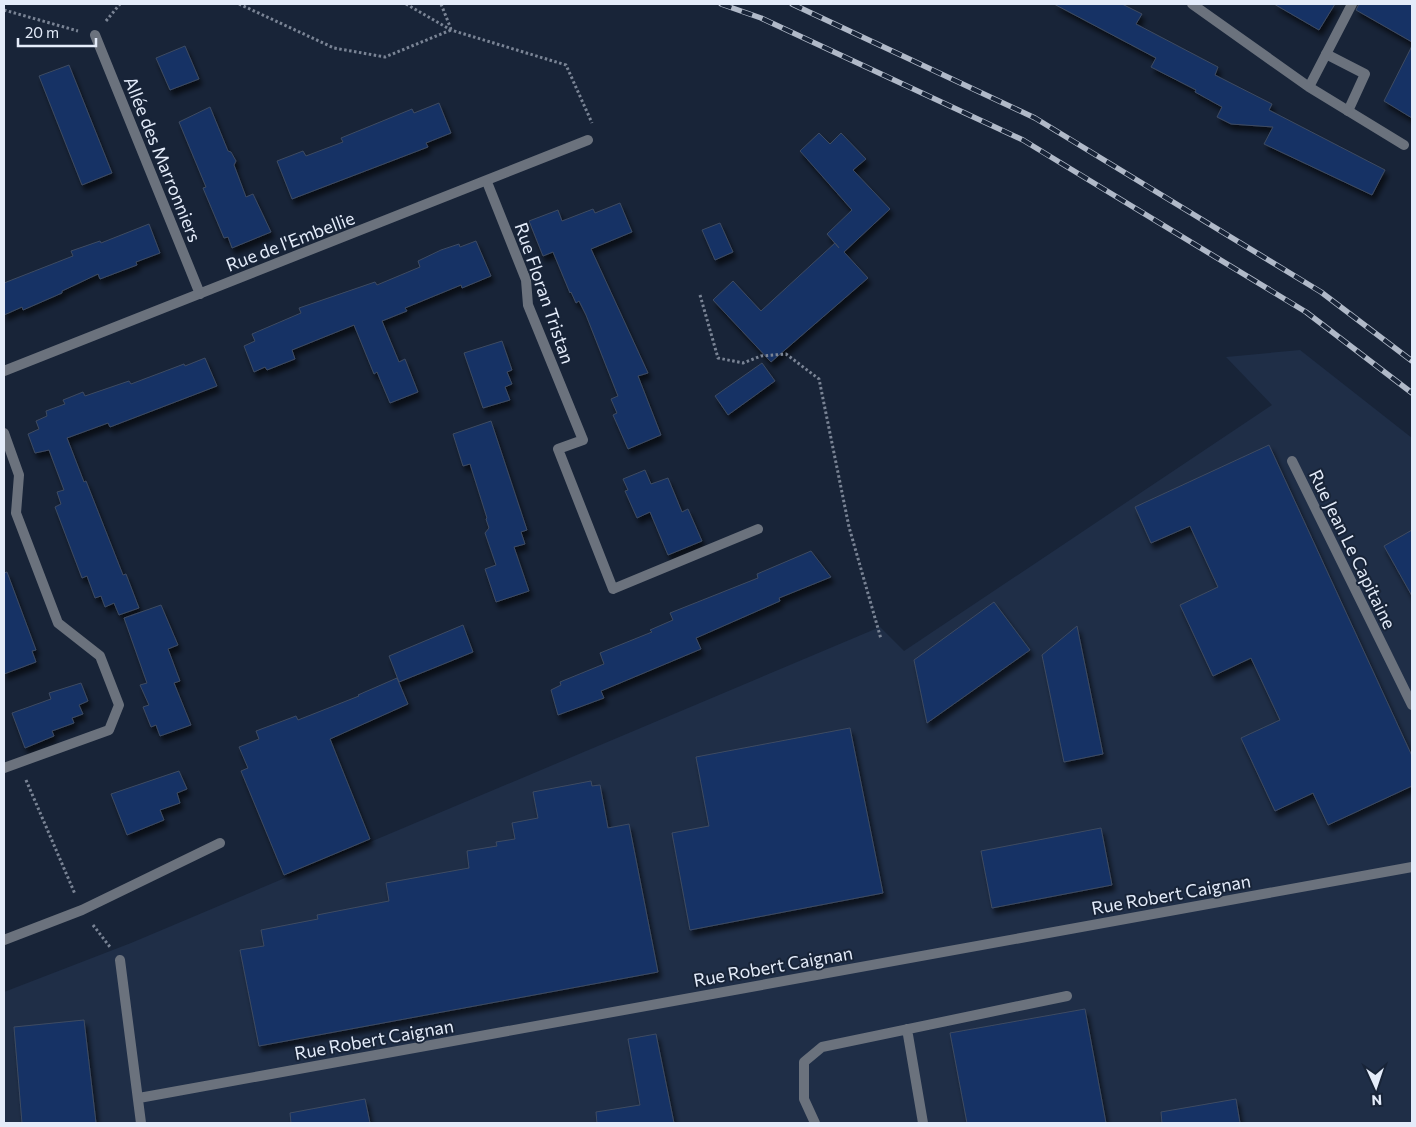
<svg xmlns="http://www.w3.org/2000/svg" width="1416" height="1127" viewBox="0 0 1416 1127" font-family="Commissioner,sans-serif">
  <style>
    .built { fill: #1f2e47 }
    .building { fill: #143165; stroke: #3e4b62; filter: url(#shadow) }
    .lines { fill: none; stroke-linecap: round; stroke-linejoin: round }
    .path { stroke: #7a8495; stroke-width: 3; stroke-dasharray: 2.5 2.5; stroke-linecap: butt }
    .service { stroke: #6b727d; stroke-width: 10 }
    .minor { stroke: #6b727d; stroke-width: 10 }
    .rail-casing { stroke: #b0b9c8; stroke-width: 5.5 }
    .rail { stroke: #182438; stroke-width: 4; stroke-dasharray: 11; stroke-linecap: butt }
    .labels { text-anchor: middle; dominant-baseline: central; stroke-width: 4; stroke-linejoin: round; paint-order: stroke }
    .street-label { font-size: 18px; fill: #e4ecfa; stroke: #182438 }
  </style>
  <defs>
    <filter id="shadow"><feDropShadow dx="3" dy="5.5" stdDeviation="2.5" flood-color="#0009"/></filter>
  </defs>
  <rect width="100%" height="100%" fill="#182438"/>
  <path class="built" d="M 1300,350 L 1412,438 L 1412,1123 L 4,1123 L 4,992 L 131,943 L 880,627 L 904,651 L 1272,405 L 1226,357 Z"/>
  <path class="building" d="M 1054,4 L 1122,4 L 1142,14 L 1136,24 L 1218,67 L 1215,75 L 1272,104 L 1269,110 L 1385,170 L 1372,195 L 1264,144 L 1273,127 L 1231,124 L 1217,117 L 1222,107 L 1195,92 L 1196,90 L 1151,67 L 1156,58 Z
    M 1274,4 L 1335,4 L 1319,30 Z
    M 1359,4 L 1412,4 L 1412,42 L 1356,10 Z
    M 185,46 L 199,79 L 170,90 L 156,58 Z
    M 1412,46 L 1412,118 L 1384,101 Z
    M 69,65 L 112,173 L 82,185 L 39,76 Z
    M 439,103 L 451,133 L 426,143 L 428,147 L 292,199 L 277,161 L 303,151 L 306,156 L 343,142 L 341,138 L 412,109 L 414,113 Z
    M 210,107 L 228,151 L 231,152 L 236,161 L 234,165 L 246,197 L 253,194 L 271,232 L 232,248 L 228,237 L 224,238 L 203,188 L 206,187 L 179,122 Z
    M 819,133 L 830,144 L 841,133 L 866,159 L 853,170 L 890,209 L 844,252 L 868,278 L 771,362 L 713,300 L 733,281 L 761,311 L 835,243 L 839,248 L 827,234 L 852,210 L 800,151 Z
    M 620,203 L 632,232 L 591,249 L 648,373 L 638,376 L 661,435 L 628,449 L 613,415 L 617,413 L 611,399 L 618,396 L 586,315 L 579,301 L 576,303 L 571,292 L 570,293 L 553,252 L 543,256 L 529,221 L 558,210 L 562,221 L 593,209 L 595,213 Z
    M 720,223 L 733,252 L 715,260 L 702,230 Z
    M 149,224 L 160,253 L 136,262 L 137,265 L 100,279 L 98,274 L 62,291 L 62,293 L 23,310 L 22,307 L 4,315 L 4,283 L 73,256 L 71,251 L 100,241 L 101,243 Z
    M 476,241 L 491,276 L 462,288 L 461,285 L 405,308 L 407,311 L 382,321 L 399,362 L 405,359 L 418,392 L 390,403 L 377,372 L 374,374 L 354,325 L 292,350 L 295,359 L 267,370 L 265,367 L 254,372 L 244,346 L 255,341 L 252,334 L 301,313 L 299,308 L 375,282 L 377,285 L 420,267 L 418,261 L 441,250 L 459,244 L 460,247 Z
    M 502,341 L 512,370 L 507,372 L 512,384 L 505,387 L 510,400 L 483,408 L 464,353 Z
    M 205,358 L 217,386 L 110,427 L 108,423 L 67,438 L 84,482 L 86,481 L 123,575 L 126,574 L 139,608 L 119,615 L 114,603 L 105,607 L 101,596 L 95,598 L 87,576 L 82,578 L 55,507 L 61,504 L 57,492 L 64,490 L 49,450 L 35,453 L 28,434 L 39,429 L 36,421 L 47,416 L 46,411 L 65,404 L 63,400 L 83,392 L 85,396 L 129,381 L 131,384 L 184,364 L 185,366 Z
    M 762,363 L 775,381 L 728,415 L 715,396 Z
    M 491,421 L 527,530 L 521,532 L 525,544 L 514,547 L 529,591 L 496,602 L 485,569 L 496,565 L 485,533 L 489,528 L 486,519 L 487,518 L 470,464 L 463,466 L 453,434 Z
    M 1269,445 L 1412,756 L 1412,786 L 1328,825 L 1313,793 L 1275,811 L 1241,738 L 1280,720 L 1251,658 L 1213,676 L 1180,605 L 1218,587 L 1190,526 L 1151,543 L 1135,507 Z
    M 645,470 L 651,484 L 668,478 L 682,512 L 688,509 L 702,541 L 668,555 L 650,512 L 637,518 L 625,491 L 628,490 L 623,479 Z
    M 1412,530 L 1412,596 L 1384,546 Z
    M 811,551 L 831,577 L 779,598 L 780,601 L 696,638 L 701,649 L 601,691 L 604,698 L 558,715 L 551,690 L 561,685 L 560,682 L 604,664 L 600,653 L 652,632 L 650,630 L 673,620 L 670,613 L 758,578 L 757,574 Z
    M 7,572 L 36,650 L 32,651 L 36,662 L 4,674 L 4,573 Z
    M 994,602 L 1030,650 L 927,723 L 914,660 Z
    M 161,605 L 178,645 L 168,649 L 180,681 L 174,683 L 191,725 L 160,736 L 156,725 L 151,727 L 143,707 L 149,705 L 140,685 L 147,683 L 124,618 Z
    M 463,625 L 473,652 L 399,682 L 389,656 Z
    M 1077,626 L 1103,754 L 1064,762 L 1042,655 Z
    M 397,678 L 408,704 L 330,739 L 370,839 L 284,875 L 241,771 L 248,768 L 239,747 L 259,739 L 256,731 L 296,716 L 298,720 L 359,696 L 358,695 Z
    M 81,683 L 88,701 L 79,705 L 83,714 L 72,718 L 74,723 L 52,731 L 54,736 L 25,748 L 12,713 L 51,699 L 49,693 Z
    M 850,728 L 883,893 L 690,930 L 672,833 L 709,826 L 696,757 Z
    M 179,771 L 187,789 L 177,793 L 180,803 L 160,810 L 164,820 L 127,835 L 111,794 Z
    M 591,781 L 592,786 L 600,785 L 608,828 L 629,824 L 658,972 L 259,1046 L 240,950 L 264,946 L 261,930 L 318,919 L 317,915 L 389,901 L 386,883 L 469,868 L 467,851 L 497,846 L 496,842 L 515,839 L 512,823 L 538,818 L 533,792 Z
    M 1101,828 L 1112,885 L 992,908 L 981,851 Z
    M 1085,1009 L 1106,1123 L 967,1123 L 950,1033 Z
    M 84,1020 L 96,1123 L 22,1123 L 14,1027 Z
    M 656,1034 L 674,1123 L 597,1123 L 596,1112 L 640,1105 L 628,1039 Z
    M 365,1099 L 370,1123 L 291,1123 L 290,1113 Z
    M 1236,1099 L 1240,1123 L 1162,1123 L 1161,1112 Z"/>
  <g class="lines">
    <path class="path" d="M 239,4 L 334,48 L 385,57 L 451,30
      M 406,4 L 451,30 L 566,65 L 592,123
      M 441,4 L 451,29
      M 4,10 L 78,31
      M 106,21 L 120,4
      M 700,295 L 718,358 L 743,363 L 761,356 L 786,354 L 819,379 L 849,527 L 881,639
      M 26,780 L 75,894
      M 93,925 L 110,947"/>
    <path class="service" d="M 1326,54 L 1365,74 L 1348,111
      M 907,1029 L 923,1123
      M 815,1123 L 804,1099 L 804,1062 L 822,1047 L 1067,996"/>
    <path class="minor" d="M 1192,4 L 1309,87 L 1404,145
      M 95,35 L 200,294
      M 1309,87 L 1352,4
      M 487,182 L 526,280 L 528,305 L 583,440 L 558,449 L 613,589 L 758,529
      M 4,371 L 588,140
      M 4,433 L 19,475 L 16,513 L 58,623 L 100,656 L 119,705 L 109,730 L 4,768
      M 1292,461 L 1412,705
      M 4,940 L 82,910 L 220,843
      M 120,960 L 141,1123
      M 139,1098 L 1412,867"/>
    <defs>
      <path id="rail" d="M 721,4 L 761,18 L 1023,140 L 1306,312 L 1412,393
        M 792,4 L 1035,118 L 1321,292 L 1412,361"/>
    </defs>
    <use href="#rail" class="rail-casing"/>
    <use href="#rail" class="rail"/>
  </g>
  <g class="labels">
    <g class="street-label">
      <text transform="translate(163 159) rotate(68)">Allée des Marronniers</text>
      <text transform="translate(290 241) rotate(-21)">Rue de l'Embellie</text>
      <text transform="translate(545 293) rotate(71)">Rue Floran Tristan</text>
      <text transform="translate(1353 549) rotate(64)">Rue Jean Le Capitaine</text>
      <text transform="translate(1171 894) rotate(-10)">Rue Robert Caignan</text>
      <text transform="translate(773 966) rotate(-10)">Rue Robert Caignan</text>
      <text transform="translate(374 1039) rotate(-10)">Rue Robert Caignan</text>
    </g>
  </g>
  <rect width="1416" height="1127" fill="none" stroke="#e4ecfa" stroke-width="10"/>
  <g transform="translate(1376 1087) rotate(177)" stroke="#182438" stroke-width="4" paint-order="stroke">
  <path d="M0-4L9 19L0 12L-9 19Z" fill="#e4ecfa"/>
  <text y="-8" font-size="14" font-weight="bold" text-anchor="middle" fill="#e4ecfa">N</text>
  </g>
  <path d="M18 38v8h78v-8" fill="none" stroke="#e4ecfa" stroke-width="2.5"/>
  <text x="25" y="38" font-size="15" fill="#e4ecfa" stroke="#182438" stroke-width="4" paint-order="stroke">20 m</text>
</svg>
